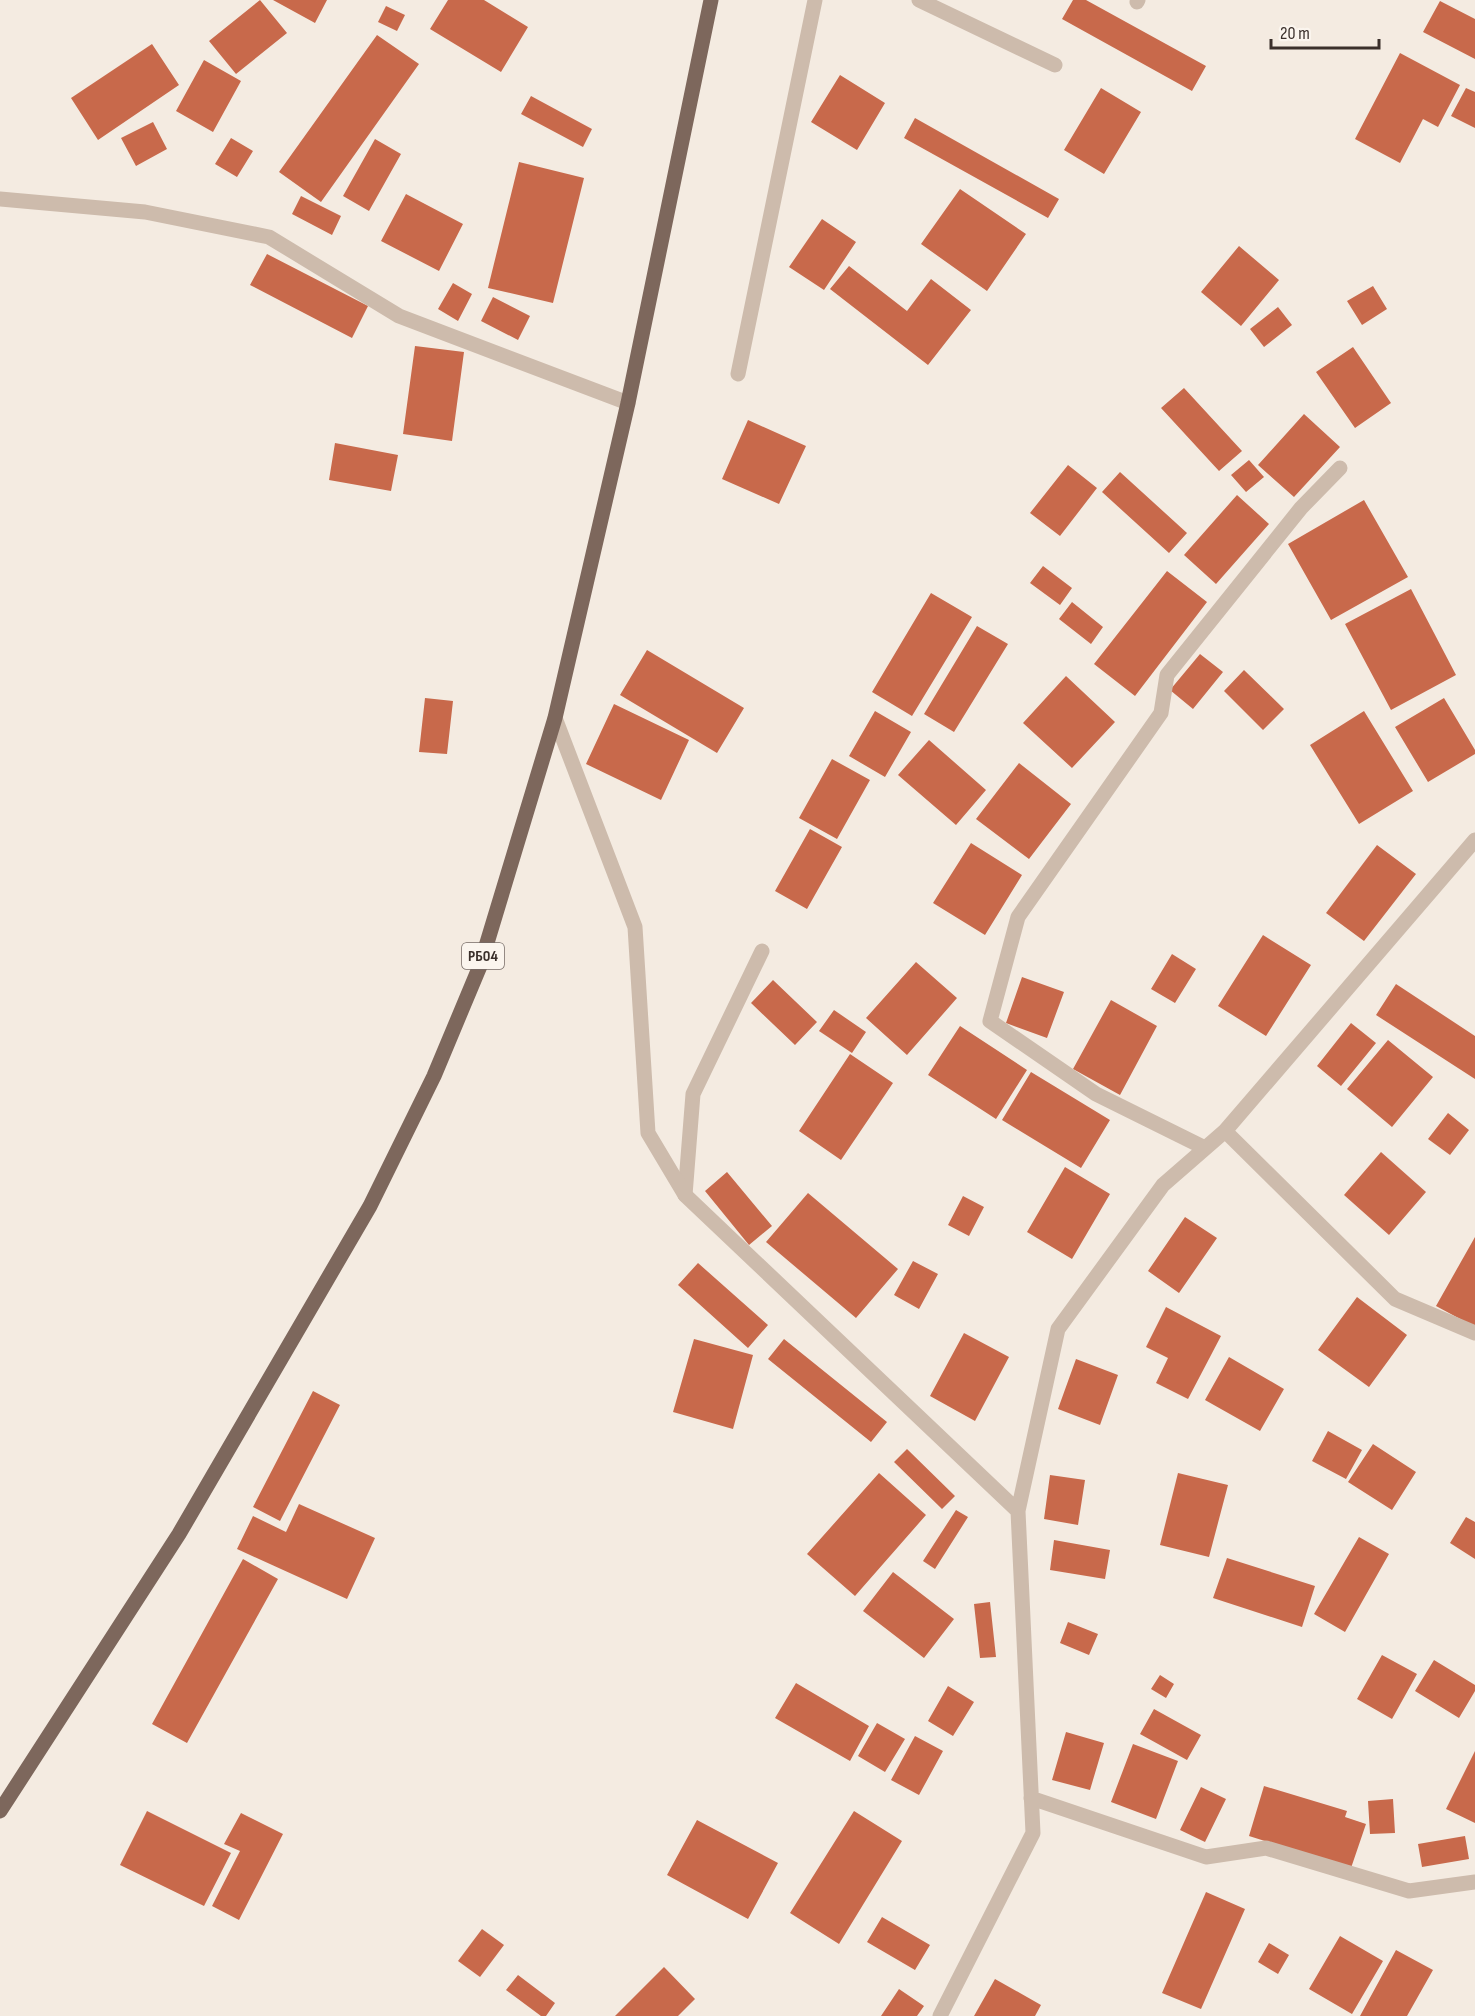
<svg xmlns="http://www.w3.org/2000/svg" width="1475" height="2016" viewBox="0 0 1475 2016" font-family="'Sofia Sans Condensed',sans-serif">
  <style>
    .building { fill: #c8694b }
    .lines { fill: none; stroke-linecap: round; stroke-linejoin: round }
    .lane { stroke: #cdbbac; stroke-width: 15 }
    .street { stroke: #cdbbac; stroke-width: 15 }
    .primary { stroke: #7d675c; stroke-width: 15 }
    .labels { text-anchor: middle; dominant-baseline: central; stroke-width: 4.5; stroke-linejoin: round; paint-order: stroke }
    .shield { fill: #fbf5ee; stroke: #756b66; stroke-width: 1.5 }
    .shield-label { font-size: 16px; font-weight: bold; fill: #3b302b }
  </style>
  <rect width="100%" height="100%" fill="#f4ebe1"/>
  <path class="building" d="M 260,0 L 287,33 L 236,74 L 209,41 Z
    M 273,0 L 327,0 L 315,23 Z
    M 448,0 L 484,0 L 528,27 L 501,72 L 430,29 Z
    M 1073,0 L 1086,0 L 1206,66 L 1192,91 L 1062,19 Z
    M 1440,1 L 1475,19 L 1475,59 L 1423,32 Z
    M 386,6 L 405,15 L 397,31 L 378,22 Z
    M 377,35 L 419,64 L 321,202 L 279,172 Z
    M 152,44 L 179,85 L 98,140 L 71,98 Z
    M 1400,53 L 1460,85 L 1438,127 L 1423,119 L 1400,163 L 1355,139 Z
    M 204,60 L 241,81 L 213,132 L 176,111 Z
    M 840,75 L 885,103 L 857,150 L 811,122 Z
    M 1101,88 L 1141,112 L 1104,174 L 1064,150 Z
    M 1466,88 L 1475,92 L 1475,128 L 1451,116 Z
    M 531,96 L 592,129 L 583,147 L 521,114 Z
    M 915,118 L 1059,199 L 1048,218 L 904,138 Z
    M 153,122 L 167,149 L 136,166 L 121,138 Z
    M 231,138 L 253,151 L 237,177 L 215,164 Z
    M 375,139 L 401,154 L 369,211 L 343,196 Z
    M 519,162 L 584,178 L 553,303 L 488,288 Z
    M 960,189 L 1026,234 L 987,291 L 921,244 Z
    M 406,194 L 463,224 L 439,271 L 381,241 Z
    M 301,196 L 341,216 L 332,235 L 292,214 Z
    M 822,219 L 856,242 L 824,290 L 789,267 Z
    M 1239,246 L 1279,280 L 1241,326 L 1201,292 Z
    M 267,254 L 368,306 L 352,338 L 250,285 Z
    M 849,266 L 907,311 L 931,279 L 971,310 L 928,365 L 830,289 Z
    M 453,283 L 472,294 L 458,321 L 438,309 Z
    M 1373,286 L 1387,309 L 1362,325 L 1347,301 Z
    M 493,297 L 530,316 L 518,340 L 481,321 Z
    M 1278,307 L 1292,325 L 1264,347 L 1250,329 Z
    M 415,346 L 464,352 L 452,441 L 403,434 Z
    M 1353,347 L 1391,403 L 1355,428 L 1316,372 Z
    M 1184,388 L 1242,451 L 1219,471 L 1161,408 Z
    M 1304,414 L 1340,447 L 1294,497 L 1258,465 Z
    M 748,420 L 806,446 L 779,504 L 722,479 Z
    M 335,443 L 398,455 L 391,491 L 329,480 Z
    M 1249,460 L 1264,477 L 1246,492 L 1231,475 Z
    M 1068,465 L 1097,488 L 1060,536 L 1030,513 Z
    M 1120,472 L 1187,533 L 1169,553 L 1102,492 Z
    M 1237,495 L 1269,524 L 1216,584 L 1184,555 Z
    M 1364,500 L 1408,577 L 1331,620 L 1288,544 Z
    M 1043,566 L 1072,588 L 1060,605 L 1030,583 Z
    M 1167,571 L 1207,602 L 1135,696 L 1094,664 Z
    M 1411,589 L 1456,675 L 1391,710 L 1345,624 Z
    M 931,593 L 972,617 L 912,716 L 872,692 Z
    M 1072,602 L 1103,627 L 1091,644 L 1059,619 Z
    M 977,626 L 1008,644 L 954,732 L 924,714 Z
    M 647,650 L 744,708 L 717,753 L 620,695 Z
    M 1200,654 L 1223,672 L 1193,709 L 1170,690 Z
    M 1244,670 L 1284,709 L 1263,730 L 1224,691 Z
    M 1066,676 L 1115,722 L 1072,768 L 1023,723 Z
    M 425,698 L 453,701 L 447,754 L 419,752 Z
    M 1444,698 L 1475,750 L 1475,754 L 1428,782 L 1395,727 Z
    M 614,704 L 689,740 L 661,800 L 586,764 Z
    M 875,711 L 911,732 L 885,777 L 849,756 Z
    M 1364,711 L 1413,791 L 1359,824 L 1310,745 Z
    M 929,740 L 986,790 L 956,825 L 898,775 Z
    M 832,759 L 870,780 L 837,839 L 799,818 Z
    M 1019,763 L 1071,804 L 1029,859 L 976,819 Z
    M 810,829 L 842,847 L 807,909 L 775,891 Z
    M 971,843 L 1022,875 L 985,935 L 933,903 Z
    M 1377,845 L 1416,874 L 1364,941 L 1326,913 Z
    M 1263,935 L 1311,965 L 1266,1036 L 1218,1006 Z
    M 1172,954 L 1196,969 L 1175,1003 L 1151,989 Z
    M 916,962 L 957,998 L 907,1055 L 866,1018 Z
    M 1022,977 L 1064,992 L 1047,1038 L 1006,1023 Z
    M 773,980 L 817,1022 L 795,1045 L 751,1003 Z
    M 1396,984 L 1475,1036 L 1475,1079 L 1376,1015 Z
    M 1111,1000 L 1157,1026 L 1120,1095 L 1073,1069 Z
    M 834,1010 L 866,1032 L 852,1053 L 819,1031 Z
    M 1351,1023 L 1376,1043 L 1341,1086 L 1317,1066 Z
    M 960,1026 L 1027,1070 L 996,1119 L 928,1075 Z
    M 1388,1040 L 1433,1077 L 1392,1127 L 1347,1089 Z
    M 850,1054 L 893,1083 L 841,1160 L 799,1131 Z
    M 1031,1072 L 1110,1120 L 1081,1168 L 1002,1120 Z
    M 1448,1113 L 1469,1130 L 1450,1155 L 1428,1139 Z
    M 1381,1152 L 1426,1192 L 1389,1235 L 1344,1195 Z
    M 1065,1167 L 1110,1194 L 1072,1259 L 1027,1232 Z
    M 727,1172 L 772,1226 L 749,1245 L 705,1191 Z
    M 808,1193 L 898,1269 L 856,1318 L 766,1242 Z
    M 963,1196 L 984,1207 L 969,1236 L 948,1225 Z
    M 1185,1217 L 1217,1238 L 1179,1293 L 1148,1271 Z
    M 1475,1237 L 1475,1327 L 1436,1306 Z
    M 913,1261 L 938,1274 L 919,1309 L 894,1295 Z
    M 698,1263 L 768,1325 L 748,1348 L 678,1285 Z
    M 1357,1297 L 1407,1335 L 1369,1387 L 1318,1350 Z
    M 1166,1307 L 1221,1336 L 1188,1399 L 1156,1383 L 1168,1358 L 1146,1347 Z
    M 964,1333 L 1009,1357 L 975,1421 L 930,1396 Z
    M 694,1339 L 753,1355 L 733,1429 L 673,1412 Z
    M 784,1339 L 887,1422 L 871,1442 L 768,1359 Z
    M 1229,1357 L 1284,1389 L 1260,1431 L 1205,1400 Z
    M 1076,1359 L 1118,1375 L 1100,1425 L 1058,1409 Z
    M 313,1391 L 340,1405 L 280,1521 L 253,1507 Z
    M 1328,1431 L 1362,1450 L 1346,1479 L 1312,1461 Z
    M 1373,1444 L 1416,1472 L 1392,1510 L 1348,1482 Z
    M 907,1449 L 955,1496 L 942,1509 L 894,1462 Z
    M 879,1473 L 926,1515 L 855,1596 L 807,1554 Z
    M 1178,1473 L 1228,1485 L 1209,1557 L 1160,1545 Z
    M 1050,1475 L 1085,1480 L 1078,1525 L 1044,1519 Z
    M 299,1504 L 375,1538 L 347,1599 L 237,1549 L 253,1516 L 286,1532 Z
    M 956,1510 L 968,1517 L 935,1569 L 923,1561 Z
    M 1466,1517 L 1475,1522 L 1475,1559 L 1450,1543 Z
    M 1359,1537 L 1389,1554 L 1345,1632 L 1314,1614 Z
    M 1054,1540 L 1110,1550 L 1105,1579 L 1050,1570 Z
    M 1227,1558 L 1315,1586 L 1302,1627 L 1213,1598 Z
    M 243,1559 L 278,1579 L 187,1743 L 152,1724 Z
    M 893,1572 L 954,1619 L 924,1658 L 863,1611 Z
    M 990,1602 L 996,1657 L 980,1658 L 974,1604 Z
    M 1068,1622 L 1098,1634 L 1089,1655 L 1060,1643 Z
    M 1382,1655 L 1417,1674 L 1392,1719 L 1357,1699 Z
    M 1434,1660 L 1475,1685 L 1475,1691 L 1459,1718 L 1415,1691 Z
    M 1160,1675 L 1174,1684 L 1166,1698 L 1151,1689 Z
    M 796,1683 L 869,1726 L 850,1761 L 775,1718 Z
    M 948,1686 L 974,1702 L 953,1736 L 928,1721 Z
    M 1154,1709 L 1201,1735 L 1187,1760 L 1140,1734 Z
    M 877,1723 L 905,1739 L 885,1772 L 858,1756 Z
    M 1066,1732 L 1104,1743 L 1090,1790 L 1052,1780 Z
    M 915,1736 L 943,1751 L 919,1795 L 891,1780 Z
    M 1133,1744 L 1178,1761 L 1156,1819 L 1111,1802 Z
    M 1475,1751 L 1475,1823 L 1446,1809 Z
    M 1264,1786 L 1347,1811 L 1345,1817 L 1366,1824 L 1351,1868 L 1249,1836 Z
    M 1201,1787 L 1226,1799 L 1205,1842 L 1180,1830 Z
    M 1393,1799 L 1395,1833 L 1370,1834 L 1368,1801 Z
    M 147,1811 L 231,1853 L 204,1906 L 120,1865 Z
    M 854,1811 L 902,1841 L 839,1944 L 790,1913 Z
    M 241,1813 L 283,1834 L 239,1920 L 212,1906 L 240,1851 L 224,1844 Z
    M 697,1820 L 778,1863 L 748,1919 L 667,1875 Z
    M 1465,1836 L 1469,1859 L 1422,1867 L 1418,1844 Z
    M 1206,1892 L 1245,1909 L 1201,2009 L 1162,1993 Z
    M 882,1917 L 930,1945 L 915,1970 L 867,1942 Z
    M 482,1929 L 504,1945 L 480,1977 L 458,1961 Z
    M 1340,1936 L 1383,1961 L 1352,2014 L 1309,1989 Z
    M 1269,1943 L 1289,1955 L 1278,1974 L 1258,1962 Z
    M 1396,1950 L 1433,1970 L 1407,2016 L 1360,2016 Z
    M 664,1967 L 695,1999 L 678,2016 L 615,2016 Z
    M 518,1975 L 555,2003 L 546,2016 L 541,2016 L 506,1990 Z
    M 995,1979 L 1041,2005 L 1035,2016 L 974,2016 Z
    M 899,1989 L 924,2006 L 917,2016 L 881,2016 Z"/>
  <g class="lines">
    <path class="lane" d="M 919,0 L 1055,65
      M 1137,2 L 1138,0
      M 738,374 L 815,0
      M 685,1195 L 693,1094 L 762,951"/>
    <path class="street" d="M 0,199 L 145,212 L 269,237 L 399,316 L 628,403
      M 555,718 L 635,927 L 648,1133 L 685,1195 L 1018,1511 L 1033,1833 L 940,2016
      M 1225,1131 L 1395,1299 L 1475,1333
      M 1205,1148 L 1096,1094 L 990,1021 L 1018,917 L 1161,713 L 1167,675 L 1301,508 L 1340,468
      M 1018,1511 L 1058,1329 L 1163,1185 L 1225,1131 L 1475,840
      M 1031,1798 L 1206,1857 L 1266,1848 L 1409,1891 L 1475,1882"/>
    <path class="primary" d="M 0,1811 L 179,1534 L 370,1206 L 434,1076 L 480,966 L 555,718 L 628,403 L 711,0"/>
  </g>
  <g class="labels">
    <rect class="shield" x="462" y="943" width="42" height="26" rx="4.5"/>
    <g class="shield-label">
      <text x="483" y="956">РБ04</text>
    </g>
  </g>
  <path d="M1271 39v9h108v-9" fill="none" stroke="#3b302b" stroke-width="3"/>
  <text x="1280" y="39" font-size="18" fill="#3b302b" stroke="#fbf5ee" stroke-width="4.5" paint-order="stroke">20 m</text>
</svg>
